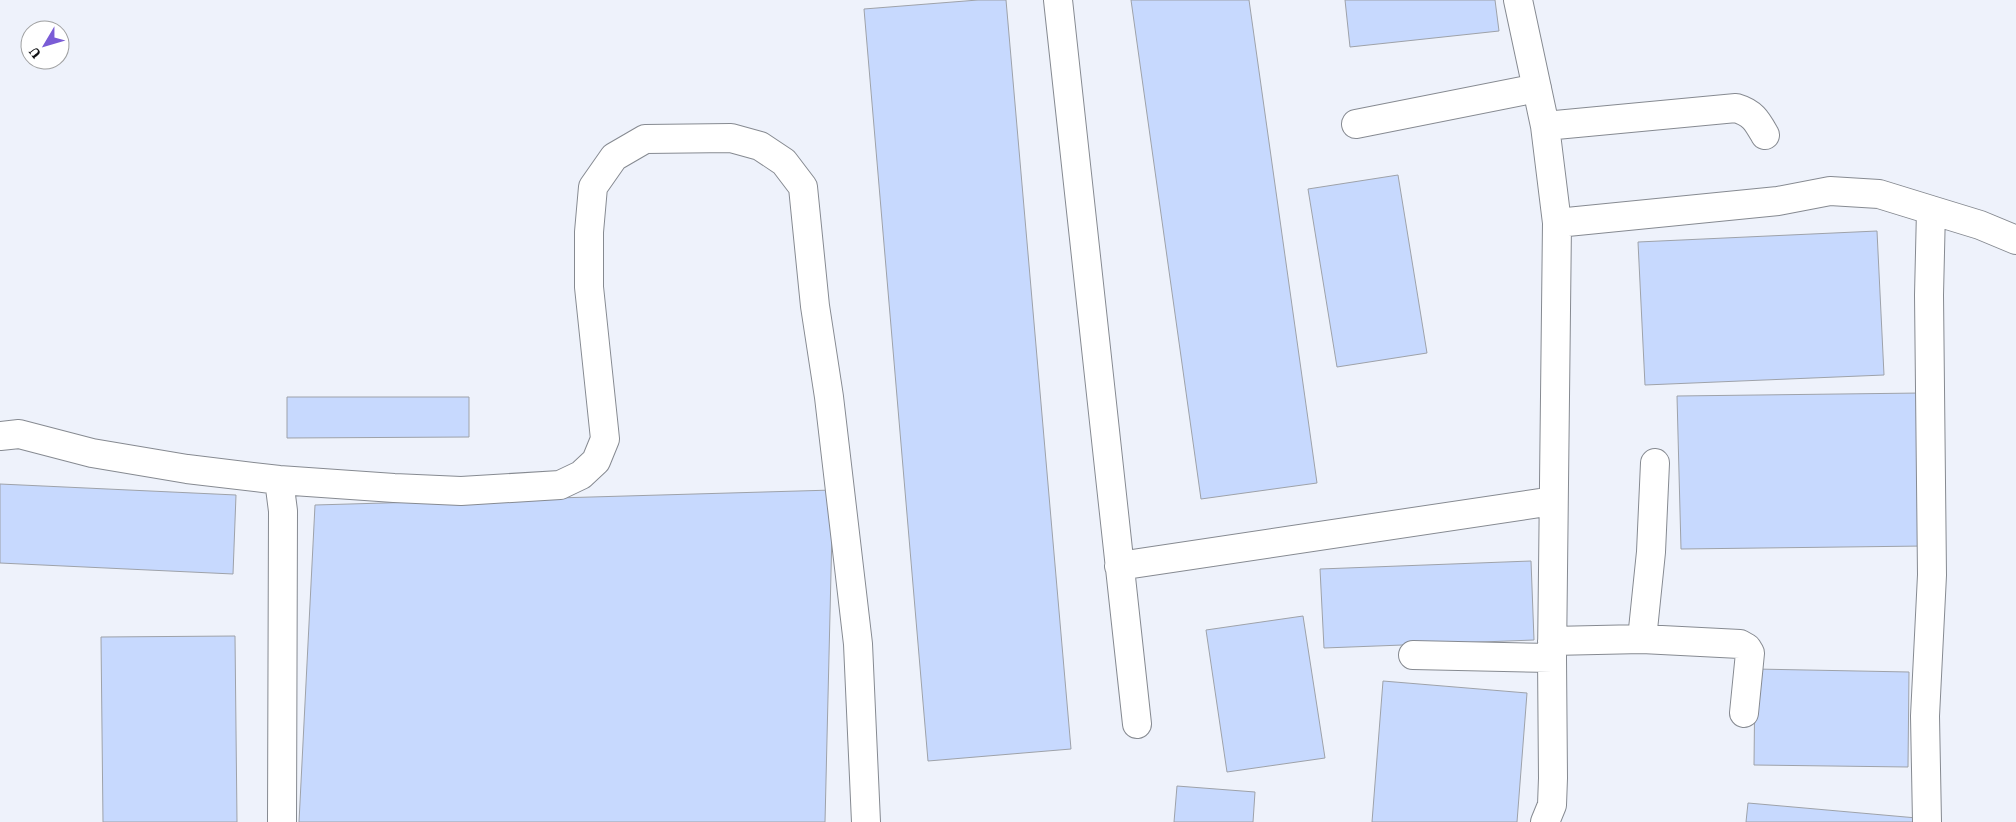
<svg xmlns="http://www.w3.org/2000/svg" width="2016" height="822" viewBox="0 0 2016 822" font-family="'Source Serif 4',serif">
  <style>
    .building { fill: #c7d9fe; stroke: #9ea2a9 }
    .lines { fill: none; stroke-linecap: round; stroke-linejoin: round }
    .minor-casing { stroke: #868a91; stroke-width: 30 }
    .minor { stroke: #fff; stroke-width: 28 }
  </style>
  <rect width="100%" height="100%" fill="#eef2fb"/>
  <path class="building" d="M 978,0 L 1006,0 L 1071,749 L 928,761 L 864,9 Z
    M 1131,0 L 1249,0 L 1317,483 L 1201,499 Z
    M 1345,0 L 1495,0 L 1499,31 L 1350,47 Z
    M 1398,175 L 1427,353 L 1337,367 L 1308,189 Z
    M 1877,231 L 1884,375 L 1645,385 L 1638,242 Z
    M 1921,393 L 1925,546 L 1681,549 L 1677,396 Z
    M 287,397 L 469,397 L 469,437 L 287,438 Z
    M 0,484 L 236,495 L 233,574 L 0,563 Z
    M 833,490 L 825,822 L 299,822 L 315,505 Z
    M 1531,561 L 1534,640 L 1324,648 L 1320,569 Z
    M 1303,616 L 1325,758 L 1227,772 L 1206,630 Z
    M 235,636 L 237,822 L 103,822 L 101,637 Z
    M 1755,669 L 1909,672 L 1908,767 L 1754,765 Z
    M 1383,681 L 1527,693 L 1517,822 L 1372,822 Z
    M 1177,786 L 1255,792 L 1253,822 L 1174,822 Z
    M 1748,803 L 1917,818 L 1917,822 L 1746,822 Z"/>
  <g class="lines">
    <defs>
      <path id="minor" d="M 1058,0 L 1137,724
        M 1518,0 L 1545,126 L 1557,223 L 1552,658 L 1553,778 L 1552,805 L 1545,822
        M 1356,124 L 1537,88
        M 1545,126 L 1736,108 C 1753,113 1757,121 1765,135
        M 1931,210 L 1980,225 L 2016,240
        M 1557,223 L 1778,201 L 1830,191 L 1879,194 L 1931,210 L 1929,295 L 1932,575 L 1925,716 L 1927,822
        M 0,436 L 19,434 L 92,453 L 187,469 L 279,480 L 394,488 L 461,491 L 560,485 L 581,475 L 596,461 L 605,439 L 589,287 L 589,232 L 593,187 L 614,157 L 645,139 L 731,138 L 760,146 L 784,162 L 803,187 L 815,306 L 829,397 L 858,644 L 866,822
        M 279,480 L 283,511 L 282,822
        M 1119,566 L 1553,501
        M 1642,639 L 1651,552 L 1655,463
        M 1552,641 L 1642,639 L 1740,644 L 1747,648 L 1750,653 L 1744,713
        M 1413,655 L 1552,658"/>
    </defs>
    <use href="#minor" class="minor-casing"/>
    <use href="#minor" class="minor"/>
  </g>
  <g transform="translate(45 45) rotate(232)"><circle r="24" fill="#ffffff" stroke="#9fa0a1"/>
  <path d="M0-4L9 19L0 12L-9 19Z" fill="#7a5cd6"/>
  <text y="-8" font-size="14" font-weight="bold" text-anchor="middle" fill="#101114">U</text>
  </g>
</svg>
